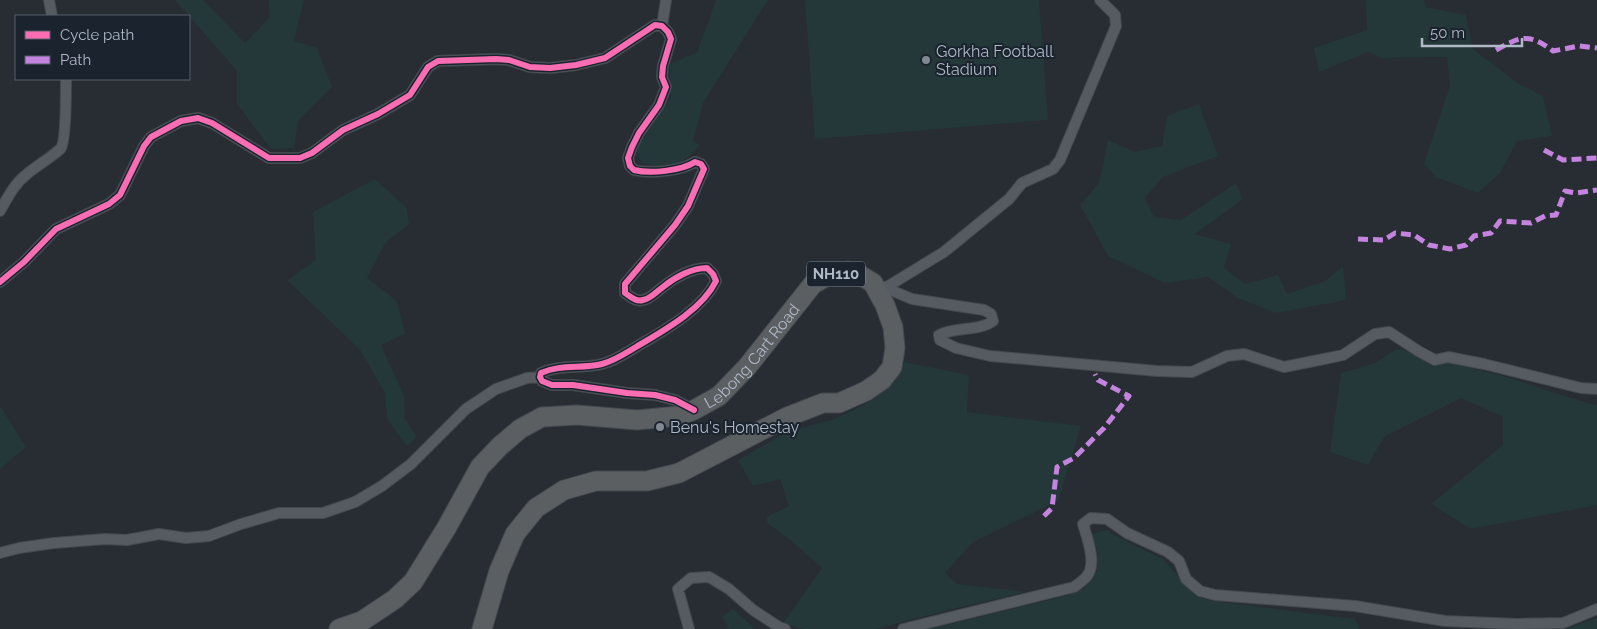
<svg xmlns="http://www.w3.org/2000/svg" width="1597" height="629" viewBox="0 0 1597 629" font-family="Raleway,sans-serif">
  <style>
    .green { fill: #243739 }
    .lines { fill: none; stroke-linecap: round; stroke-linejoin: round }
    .street-casing { stroke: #44494e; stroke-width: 12 }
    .highway-casing { stroke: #43494f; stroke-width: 21 }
    .street { stroke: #565b62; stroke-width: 10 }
    .highway { stroke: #5b5f62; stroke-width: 19 }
    .quiet { stroke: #c483df; stroke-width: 5; stroke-dasharray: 10 5; stroke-linecap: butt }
    .cycleway-casing { stroke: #1a232e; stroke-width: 9 }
    .cycleway { stroke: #f96db3; stroke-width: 6 }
    .poi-dot { fill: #7f8893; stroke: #1a232e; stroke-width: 2 }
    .labels { text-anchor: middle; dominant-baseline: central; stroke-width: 4; stroke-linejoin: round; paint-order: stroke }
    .shield { fill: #1a232e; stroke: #828c98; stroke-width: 1 }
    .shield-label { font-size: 15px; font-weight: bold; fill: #afb9c6 }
    .poi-label { font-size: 16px; fill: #afb9c6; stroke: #1a232e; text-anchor: start }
    .street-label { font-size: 16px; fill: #afb9c6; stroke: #1a232e }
  </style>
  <rect width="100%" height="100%" fill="#272d33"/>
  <path class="green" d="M 175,0 L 203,0 L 245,43 L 270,17 L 268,0 L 304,0 L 294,41 L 317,48 L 332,87 L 298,121 L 294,148 L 271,149 L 237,104 L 237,71 Z
    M 716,0 L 768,0 L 703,103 L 693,141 L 700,145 C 685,166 666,168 642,163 L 636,150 L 671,97 L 670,64 L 697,52 Z
    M 805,0 L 1039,0 L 1048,120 L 815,139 Z
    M 1366,0 L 1424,0 L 1426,7 L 1466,15 L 1473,49 L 1519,84 L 1543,96 L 1552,136 L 1517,141 L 1500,173 L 1478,193 L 1436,177 L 1424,164 L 1450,86 L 1447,57 L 1382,58 L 1368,52 L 1319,72 L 1314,48 L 1367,30 Z
    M 1199,104 L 1218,156 L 1163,177 L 1145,198 L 1154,217 L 1181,220 L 1236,183 L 1243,199 L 1195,234 L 1231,244 L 1224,268 L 1245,284 L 1278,275 L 1287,294 L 1325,281 L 1343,266 L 1346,300 L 1276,313 L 1238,298 L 1208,277 L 1165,283 L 1108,256 L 1080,205 L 1099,183 L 1108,140 L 1135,152 L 1162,146 L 1167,116 Z
    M 375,179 L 407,208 L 409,224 L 386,242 L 367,278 L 397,301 L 405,334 L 381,345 L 404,396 L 405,419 L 417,437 L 407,446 L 387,419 L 385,393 L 360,350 L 287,280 L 316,260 L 313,212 Z
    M 1397,349 L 1499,375 L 1591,404 L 1597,405 L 1597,505 L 1471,529 L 1431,504 L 1503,445 L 1503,417 L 1461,398 L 1384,437 L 1368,465 L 1330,452 L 1341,373 L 1375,363 Z
    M 904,362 L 969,375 L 967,412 L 1081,426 L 1058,501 L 973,542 L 945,573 L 957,584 L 1027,592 L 948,610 L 875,629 L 803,629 L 783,623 L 822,568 L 788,538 L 768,524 L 766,517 L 789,506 L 780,479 L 753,486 L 738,460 L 787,432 L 831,420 L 854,410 L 877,397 L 895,382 Z
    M 0,406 L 26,447 L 0,469 Z
    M 1107,530 L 1123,540 L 1163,559 L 1196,596 L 1213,601 L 1355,619 L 1360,629 L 929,629 L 1066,596 L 1085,588 L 1097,571 L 1097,550 L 1091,534 Z
    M 733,609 L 754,628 L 756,629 L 729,629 L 722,617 Z
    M 1597,618 L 1597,629 L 1565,629 Z"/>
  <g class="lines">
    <defs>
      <path id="street" d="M 49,0 L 52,16
        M 662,26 L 666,0
        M 0,211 C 8,197 14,184 27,174 C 35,167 55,155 61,148 C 66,141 66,91 66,79
        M 0,282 L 24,262 L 56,229 L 109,204 L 120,195 L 144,146 L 151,137 L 181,121 L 198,118 L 212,123 L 269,158 L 300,158 L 312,153 L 343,130 L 378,114 L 410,95 L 428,67 L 438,61 L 496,59 L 509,60 L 530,67 L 550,68 L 576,65 L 605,58 L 655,25 L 662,26 L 668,32 L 671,39 L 663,66 L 662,77 L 666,87 L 659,105 L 639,133 L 632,147 L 628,158 L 630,166 L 634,170 C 650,174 681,171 695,162 L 701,164 L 704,169 L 688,206 L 675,225 L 625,284 L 625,293 C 631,297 636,302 643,300 C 651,299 657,291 663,287 C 675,277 692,268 707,268 L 713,274 L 716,281 C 702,310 663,331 636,347 C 626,353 614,361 602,364 C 582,369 560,364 541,373 L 540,377 L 542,381 L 552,385 L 573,385 L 627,393 L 655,395 L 675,400 L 694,410
        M 876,284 L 912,299 L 984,310 L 991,314 L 993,321 C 978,332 955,326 939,335 L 940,340 L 956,348 L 990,356 L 1157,371 L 1192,372 L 1227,356 L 1244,354 L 1284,367 L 1324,359 L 1343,355 L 1375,334 L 1389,332 L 1420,352 L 1435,360 L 1448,357 L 1484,364 L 1581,388 L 1597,389
        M 885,288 L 944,252 L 1009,199 L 1022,183 L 1053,169 L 1060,160 L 1116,26 L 1115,15 L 1100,0
        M 0,553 L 19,548 L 54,543 L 105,539 L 127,540 L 159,534 L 186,538 L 209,536 L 241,524 L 279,513 L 323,513 L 355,502 L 382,486 L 411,464 L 466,409 L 496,389 L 527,378 L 540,377
        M 689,629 L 678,589 L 691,578 L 709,577 L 729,589 L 753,610 L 779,627 L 785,629
        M 903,629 L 1074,587 C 1078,584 1084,580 1087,576 C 1097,564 1087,537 1083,524 L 1091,518 L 1107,519 L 1127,533 L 1168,552 L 1179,561 L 1186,579 L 1200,591 L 1215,595 L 1355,606 L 1445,621 L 1517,624 L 1563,623 L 1597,609"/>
      <g id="highway">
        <path id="s1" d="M 339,629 L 362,621 L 395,599 L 413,582 L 447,527 L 480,467 L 500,446 L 520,429 L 542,417 L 577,415 L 637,420 L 679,416 L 694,410 L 719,396 L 747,367 L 813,284 L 829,275 L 848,271 L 860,275 L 873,283 L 885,305 L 893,327 L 895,348 L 892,367 L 882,380 L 866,391 L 839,403 L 823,403 L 787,417 L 679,473 L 647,481 L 596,481 L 564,490 L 536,508 L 515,534 L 499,571 L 482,629"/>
      </g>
    </defs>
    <use href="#street" class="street-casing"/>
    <use href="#highway" class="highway-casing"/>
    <use href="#street" class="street"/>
    <use href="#highway" class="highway"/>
    <path class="quiet" d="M 1496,50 C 1521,36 1529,33 1553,51 L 1579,46 L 1597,48
      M 1544,150 L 1563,160 L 1597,158
      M 1358,239 L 1384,240 L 1395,233 L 1414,235 L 1429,245 L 1450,249 L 1466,245 L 1474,236 L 1491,233 L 1500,221 L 1531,223 L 1545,216 L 1556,215 L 1565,191 L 1576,193 L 1597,190
      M 1044,516 L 1052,508 L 1057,467 L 1074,458 L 1104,428 L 1129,396 L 1098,380 L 1095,374"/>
    <defs>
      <path id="cycleway" d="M 0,282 L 24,262 L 56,229 L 109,204 L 120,195 L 144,146 L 151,137 L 181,121 L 198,118 L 212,123 L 269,158 L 300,158 L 312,153 L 343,130 L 378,114 L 410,95 L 428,67 L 438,61 L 496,59 L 509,60 L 530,67 L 550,68 L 576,65 L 605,58 L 655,25 L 662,26 L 668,32 L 671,39 L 663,66 L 662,77 L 666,87 L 659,105 L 639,133 L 632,147 L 628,158 L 630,166 L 634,170 C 650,174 681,171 695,162 L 701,164 L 704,169 L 688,206 L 675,225 L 625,284 L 625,293 C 631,297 636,302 643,300 C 651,299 657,291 663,287 C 675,277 692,268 707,268 L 713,274 L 716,281 C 702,310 663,331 636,347 C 626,353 614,361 602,364 C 582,369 560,364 541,373 L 540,377 L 542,381 L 552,385 L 573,385 L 627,393 L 655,395 L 675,400 L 694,410"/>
    </defs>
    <use href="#cycleway" class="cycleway-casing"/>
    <use href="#cycleway" class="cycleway"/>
  </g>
  <g class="poi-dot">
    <circle cx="926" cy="60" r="5"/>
    <circle cx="660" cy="427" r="5"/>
  </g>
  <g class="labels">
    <rect class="shield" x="807" y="261.5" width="58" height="25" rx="4"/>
    <g class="shield-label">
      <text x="836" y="274">NH110</text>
    </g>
    <g class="poi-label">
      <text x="936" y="51">Gorkha Football<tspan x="936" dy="18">Stadium</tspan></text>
      <text x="670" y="427">Benu's Homestay</text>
    </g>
    <g class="street-label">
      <text stroke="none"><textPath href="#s1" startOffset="536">Lebong Cart Road</textPath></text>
    </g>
  </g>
  <rect x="15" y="15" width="175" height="65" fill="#1a232e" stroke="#565f6b"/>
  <rect x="25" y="31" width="25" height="8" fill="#f96db3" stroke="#565f6b"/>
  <text x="60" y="40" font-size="15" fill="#afb9c6">Cycle path</text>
  <rect x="25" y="56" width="25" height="8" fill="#c483df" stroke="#565f6b"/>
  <text x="60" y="65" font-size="15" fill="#afb9c6">Path</text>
  <path d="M1422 38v8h100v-8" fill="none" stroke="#afb9c6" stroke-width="2.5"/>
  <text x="1430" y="38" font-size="15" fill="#afb9c6" stroke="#1a232e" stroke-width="4" paint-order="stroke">50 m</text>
</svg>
